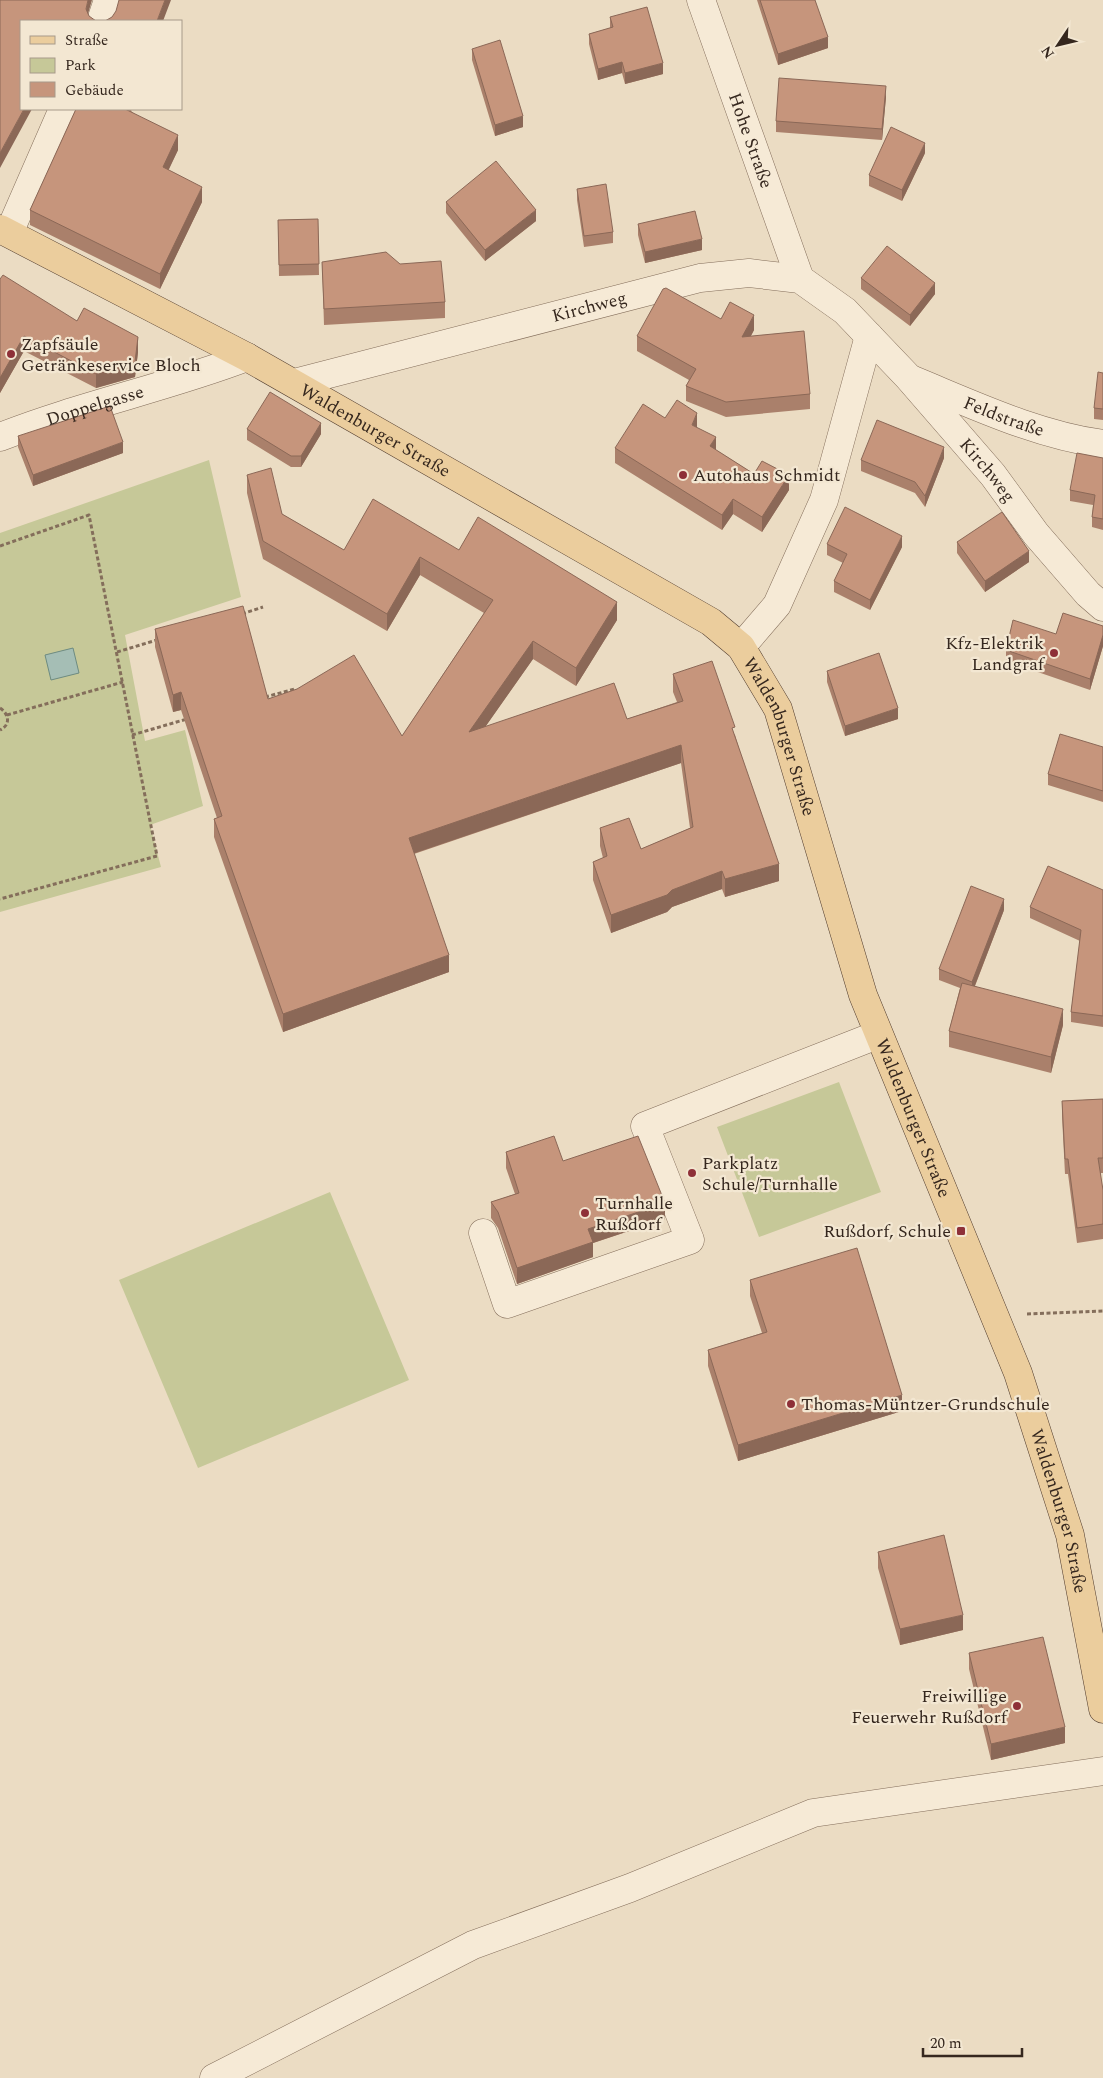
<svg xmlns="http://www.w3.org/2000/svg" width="1103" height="2078" viewBox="0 0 1103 2078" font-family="Spectral,serif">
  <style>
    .green { fill: #c6c898 }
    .water { fill: #a5beb5; stroke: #6d8b81 }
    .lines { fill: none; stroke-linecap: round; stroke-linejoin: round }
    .minor-casing { stroke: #846e5b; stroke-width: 29 }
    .major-casing { stroke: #523d2f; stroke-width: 29 }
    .path { stroke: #846e5b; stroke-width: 3; stroke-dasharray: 4 2.5; stroke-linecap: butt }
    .minor { stroke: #f6ead6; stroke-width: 28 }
    .major { stroke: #ebcd9d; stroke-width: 28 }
    .wall { fill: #aa806b }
    .shaded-wall { fill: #8b6857 }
    .building { fill: #c6957c; stroke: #8b6857 }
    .poi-dot { fill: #8e3038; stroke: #f3e7d2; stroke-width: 2 }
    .labels { text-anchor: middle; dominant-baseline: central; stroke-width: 4.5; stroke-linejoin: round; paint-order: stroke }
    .street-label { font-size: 18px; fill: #35271e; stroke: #f3e7d2 }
    .poi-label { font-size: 18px; fill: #35271e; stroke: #f3e7d2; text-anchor: start }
  </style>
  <rect width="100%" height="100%" fill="#ebdcc3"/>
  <path class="green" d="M 209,460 L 241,597 L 125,635 L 145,741 L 185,730 L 203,806 L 150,825 L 161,867 L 0,912 L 0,533 Z
    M 839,1082 L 881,1192 L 759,1237 L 717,1127 Z
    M 330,1192 L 409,1380 L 198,1468 L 119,1280 Z"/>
  <path class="water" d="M 73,648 L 79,673 L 51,680 L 45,655 Z"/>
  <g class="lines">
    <defs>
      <g id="minor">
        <path id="s1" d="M 701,0 L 800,279"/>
        <path d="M 101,21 L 108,0"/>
        <path d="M 9,233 L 63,109"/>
        <path id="s2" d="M 913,380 C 974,405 1037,435 1103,444"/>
        <path id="s3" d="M 294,383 L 700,278 L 749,273 L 800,279 L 845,311 L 908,377 L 993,475 L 1036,534 L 1088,594 L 1103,607"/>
        <path id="s4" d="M 0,437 C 81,405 166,388 247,357"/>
        <path d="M 741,647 L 777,605 L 824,500 L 869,336"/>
        <path d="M 483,1233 L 507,1304 L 690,1240 L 645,1126 L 877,1035"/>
        <path d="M 214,2078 L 473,1945 L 630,1888 L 813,1813 L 1103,1771"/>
      </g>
      <g id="major">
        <path id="s5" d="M 0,229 L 247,357 L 711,622 L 741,647 L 778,709 L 863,995 L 1018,1373 L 1070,1535 L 1103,1709"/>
      </g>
    </defs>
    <use href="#minor" class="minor-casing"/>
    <use href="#major" class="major-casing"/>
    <path class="path" d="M 0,546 L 89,515 L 157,856 L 0,899
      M 242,614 L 263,607
      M 117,652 L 157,640
      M 265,697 L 295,689
      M 0,708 C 9,714 11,725 0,730
      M 7,715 L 123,682
      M 132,735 L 187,719
      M 1027,1314 L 1103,1311"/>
    <use href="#minor" class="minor"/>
    <use href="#major" class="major"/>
  </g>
  <path class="wall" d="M 757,0 L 815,0 L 828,48 L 778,65 Z
    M 610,17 L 663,74 L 625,84 L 622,73 L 598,80 L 589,44 L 589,34 L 610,28 Z
    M 472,49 L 523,127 L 495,136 L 472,60 Z
    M 886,97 L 882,140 L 776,132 L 776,121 Z
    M 76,109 L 132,109 L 131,111 L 178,150 L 168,170 L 202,202 L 160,289 L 30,225 L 30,210 Z
    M 925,153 L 902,201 L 869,186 L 869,175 Z
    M 577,189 L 613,232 L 613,243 L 584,247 L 577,200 Z
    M 446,202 L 536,221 L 485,261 L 446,213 Z
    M 318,219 L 319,275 L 279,276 L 278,220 Z
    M 638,224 L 702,250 L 645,263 L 638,235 Z
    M 322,262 L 445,302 L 445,318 L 324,325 Z
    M 861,278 L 935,294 L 910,326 L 861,289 Z
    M 0,279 L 77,321 L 138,352 L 135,377 L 96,388 L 24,351 L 0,393 Z
    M 721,319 L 754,330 L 751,336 L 810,394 L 810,409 L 726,417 L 686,401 L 686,386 L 689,380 L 637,351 L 637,336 Z
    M 1103,373 L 1103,420 L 1094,419 L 1094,408 Z
    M 665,418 L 697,428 L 716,450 L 754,474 L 789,490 L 762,532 L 733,514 L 722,530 L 615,463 L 615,448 Z
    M 247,429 L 321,434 L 301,467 L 291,467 L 247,440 Z
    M 18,436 L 123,453 L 33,486 L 18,447 Z
    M 944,458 L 925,507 L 915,493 L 861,471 L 861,460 Z
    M 1103,458 L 1103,530 L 1092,527 L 1092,517 L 1093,505 L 1070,501 L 1070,490 Z
    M 247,475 L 282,514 L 344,550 L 459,550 L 617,620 L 576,686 L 533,659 L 485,727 L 627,719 L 677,702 L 673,692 L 673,674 L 735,735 L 779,881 L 725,897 L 722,889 L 672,907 L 667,912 L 611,933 L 593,880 L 593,862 L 603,858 L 600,846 L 600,828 L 641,849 L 690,828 L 681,763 L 414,854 L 449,972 L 283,1032 L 214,837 L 214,819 L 217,818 L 181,710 L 173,712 L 155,647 L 155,629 L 268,699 L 297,689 L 402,736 L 484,613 L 420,575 L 387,631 L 263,559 L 247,493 Z
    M 957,542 L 1029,562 L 985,592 L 957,553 Z
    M 827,544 L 902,547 L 870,610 L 834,592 L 834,581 L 843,563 L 827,555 Z
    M 1103,626 L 1103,646 L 1090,690 L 1006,661 L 1006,650 L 1056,634 Z
    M 827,671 L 898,719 L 845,736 L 827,682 Z
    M 1103,747 L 1103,802 L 1048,785 L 1048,774 Z
    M 1103,890 L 1103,1027 L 1071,1022 L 1071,1012 L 1080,941 L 1030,918 L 1030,907 Z
    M 1004,910 L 975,986 L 1063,1025 L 1051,1073 L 949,1047 L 949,1031 L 960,988 L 939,980 L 939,969 Z
    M 1103,1099 L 1103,1173 L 1100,1173 L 1103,1190 L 1103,1239 L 1077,1243 L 1068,1174 L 1065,1174 L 1062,1116 L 1062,1101 Z
    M 506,1152 L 563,1161 L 665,1219 L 593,1243 L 593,1257 L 517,1284 L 498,1228 L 491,1218 L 491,1202 L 515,1194 L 506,1168 Z
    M 750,1280 L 902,1411 L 738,1461 L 708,1366 L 708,1350 L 762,1333 L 750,1296 Z
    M 878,1552 L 963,1630 L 900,1645 L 878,1568 Z
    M 969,1653 L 1065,1743 L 991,1760 L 969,1669 Z"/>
  <path class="shaded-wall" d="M 88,0 L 92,0 L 86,21 L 86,9 Z
    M 165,0 L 171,0 L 163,21 L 157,21 Z
    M 828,37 L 828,48 L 778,65 L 778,54 Z
    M 622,62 L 622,73 L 598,80 L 598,69 Z
    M 663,63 L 663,74 L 625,84 L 625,73 Z
    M 886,86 L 886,97 L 882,140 L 882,129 Z
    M 24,109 L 32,109 L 0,168 L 0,153 Z
    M 523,116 L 523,127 L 495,136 L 495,125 Z
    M 178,135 L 178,150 L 163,182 L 163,167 Z
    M 925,143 L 925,153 L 902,201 L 902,190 Z
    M 202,187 L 202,202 L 160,289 L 160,274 Z
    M 536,210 L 536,221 L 485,261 L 485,250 Z
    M 702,239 L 702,250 L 645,263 L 645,252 Z
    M 935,283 L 935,294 L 910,326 L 910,315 Z
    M 754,315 L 754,330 L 742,352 L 742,337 Z
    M 24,336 L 24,351 L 0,393 L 0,378 Z
    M 138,337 L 138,352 L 135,377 L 96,388 L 96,374 Z
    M 697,413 L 697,428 L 692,425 Z
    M 321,423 L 321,434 L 301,467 L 301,456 Z
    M 716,437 L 716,452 L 710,446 Z
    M 123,442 L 123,453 L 33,486 L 33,475 Z
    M 944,447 L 944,458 L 925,507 L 925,496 Z
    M 789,475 L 789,490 L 762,532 L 762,517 Z
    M 733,499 L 733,514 L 722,530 L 722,515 Z
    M 902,536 L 902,547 L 870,610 L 870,600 Z
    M 1029,551 L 1029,562 L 985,592 L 985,581 Z
    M 420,557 L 420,575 L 387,631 L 387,614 Z
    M 617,602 L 617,620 L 576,686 L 576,668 Z
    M 1103,635 L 1103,646 L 1090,690 L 1090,679 Z
    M 533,641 L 533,659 L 469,750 L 469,732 Z
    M 181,692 L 181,710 L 173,712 L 173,695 Z
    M 898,708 L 898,719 L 845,736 L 845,726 Z
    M 681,745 L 681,763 L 409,855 L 409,838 Z
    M 779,864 L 779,881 L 725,897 L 725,879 Z
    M 722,871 L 722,889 L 672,907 L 667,912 L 611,933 L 611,915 L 672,890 Z
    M 1004,899 L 1004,910 L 972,993 L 972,982 Z
    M 449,955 L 449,972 L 283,1032 L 283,1014 Z
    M 1063,1009 L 1063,1025 L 1051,1073 L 1051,1057 Z
    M 665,1203 L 665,1219 L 593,1243 L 593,1257 L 517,1284 L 517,1268 L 588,1229 Z
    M 902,1395 L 902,1411 L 738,1461 L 738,1445 Z
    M 963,1615 L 963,1630 L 900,1645 L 900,1629 Z
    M 1065,1727 L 1065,1743 L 991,1760 L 991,1744 Z"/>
  <path class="building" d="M 0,0 L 88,0 L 86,9 L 89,16 L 96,21 L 105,21 L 112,17 L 116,11 L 119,0 L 165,0 L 157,21 L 21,21 L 21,109 L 24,109 L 0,153 Z
    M 760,0 L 815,0 L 828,37 L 778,54 Z
    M 647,7 L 663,63 L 625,73 L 622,62 L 598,69 L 589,34 L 613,27 L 610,17 Z
    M 500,40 L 523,116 L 495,125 L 472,49 Z
    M 779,78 L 886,86 L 882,129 L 776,121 Z
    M 76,109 L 125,109 L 178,135 L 163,167 L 202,187 L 160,274 L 30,210 Z
    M 891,127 L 925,143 L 902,190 L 869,175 Z
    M 496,161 L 536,210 L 485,250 L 446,202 Z
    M 606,184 L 613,232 L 584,236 L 577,189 Z
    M 695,211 L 702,239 L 645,252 L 638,224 Z
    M 318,219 L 319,264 L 279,265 L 278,220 Z
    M 887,246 L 935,283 L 910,315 L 861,278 Z
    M 386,252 L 400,264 L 441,261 L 445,302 L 324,309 L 322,262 Z
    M 3,275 L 77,321 L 84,308 L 138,337 L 135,362 L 96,374 L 24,336 L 0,378 L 0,279 Z
    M 666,288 L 721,319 L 730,302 L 754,315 L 742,337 L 804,331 L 810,394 L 726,402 L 686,386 L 696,369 L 637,336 L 663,289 Z
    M 1098,372 L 1103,373 L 1103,409 L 1094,408 Z
    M 270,392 L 321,423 L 301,456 L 291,456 L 247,429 Z
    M 677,400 L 697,413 L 692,425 L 716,437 L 710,446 L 754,474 L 762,461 L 789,475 L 762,517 L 733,499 L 722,515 L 615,448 L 643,404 L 665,418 Z
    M 110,406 L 123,442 L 33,475 L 18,436 Z
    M 877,420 L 944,447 L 925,496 L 915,482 L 861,460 Z
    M 1077,453 L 1103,458 L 1103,519 L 1092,517 L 1095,495 L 1070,490 Z
    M 271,468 L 282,514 L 344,550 L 373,499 L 459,550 L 478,517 L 617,602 L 576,668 L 533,641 L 469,732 L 614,683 L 627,719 L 683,701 L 673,674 L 712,661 L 735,727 L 732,728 L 779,864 L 725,879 L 722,871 L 672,890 L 667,895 L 611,915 L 593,862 L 607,856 L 600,828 L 629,818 L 641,849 L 693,827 L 681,745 L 409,838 L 449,955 L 283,1014 L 214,819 L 222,816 L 181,692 L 173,695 L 155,629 L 243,606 L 268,699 L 297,689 L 354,655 L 402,736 L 493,600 L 420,557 L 387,614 L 263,541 L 247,475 Z
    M 845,507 L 902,536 L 870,600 L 834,581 L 847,554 L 827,544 Z
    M 1002,512 L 1029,551 L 985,581 L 957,542 Z
    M 1063,613 L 1103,626 L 1103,635 L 1090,679 L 1006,650 L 1013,620 L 1056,634 Z
    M 879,653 L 898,708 L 845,726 L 827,671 Z
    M 1060,734 L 1103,747 L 1103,791 L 1048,774 Z
    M 1048,866 L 1103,890 L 1103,1016 L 1071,1012 L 1081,930 L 1030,907 Z
    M 971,886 L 1004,899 L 972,982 L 939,969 Z
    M 962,983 L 1063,1009 L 1051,1057 L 949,1031 Z
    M 1103,1099 L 1103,1158 L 1098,1158 L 1103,1190 L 1103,1224 L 1077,1228 L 1068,1159 L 1065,1159 L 1062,1101 Z
    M 554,1136 L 563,1161 L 638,1136 L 665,1203 L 588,1229 L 593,1242 L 517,1268 L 498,1212 L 491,1202 L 519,1193 L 506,1152 Z
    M 857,1248 L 902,1395 L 738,1445 L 708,1350 L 767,1332 L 750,1280 Z
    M 944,1535 L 963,1615 L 900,1629 L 878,1552 Z
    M 1043,1637 L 1065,1727 L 991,1744 L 969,1653 Z"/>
  <g class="poi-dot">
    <circle cx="11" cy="354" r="5"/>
    <circle cx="683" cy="475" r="5"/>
    <circle cx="1054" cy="653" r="5"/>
    <circle cx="692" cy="1173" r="5"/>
    <circle cx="585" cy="1213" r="5"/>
    <rect x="956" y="1226" width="10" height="10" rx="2.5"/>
    <circle cx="791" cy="1404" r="5"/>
    <circle cx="1017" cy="1706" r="5"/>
  </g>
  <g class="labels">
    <g class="street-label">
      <text stroke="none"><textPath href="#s1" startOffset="149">Hohe Straße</textPath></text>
      <text stroke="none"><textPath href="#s3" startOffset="305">Kirchweg</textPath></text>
      <text stroke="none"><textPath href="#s4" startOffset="100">Doppelgasse</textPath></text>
      <text stroke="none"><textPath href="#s2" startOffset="98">Feldstraße</textPath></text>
      <text stroke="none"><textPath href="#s5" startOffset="426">Waldenburger Straße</textPath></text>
      <text stroke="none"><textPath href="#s3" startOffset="789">Kirchweg</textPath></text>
      <text stroke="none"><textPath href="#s5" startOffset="950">Waldenburger Straße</textPath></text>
      <text stroke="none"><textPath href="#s5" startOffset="1355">Waldenburger Straße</textPath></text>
      <text stroke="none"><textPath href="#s5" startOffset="1775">Waldenburger Straße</textPath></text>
    </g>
    <g class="poi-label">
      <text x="21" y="344">Zapfsäule<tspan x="21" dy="21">Getränkeservice Bloch</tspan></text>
      <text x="693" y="475">Autohaus Schmidt</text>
      <text x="1044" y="643" text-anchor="end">Kfz-Elektrik<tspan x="1044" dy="21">Landgraf</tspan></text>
      <text x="702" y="1163">Parkplatz<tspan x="702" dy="21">Schule/Turnhalle</tspan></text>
      <text x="595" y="1203">Turnhalle<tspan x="595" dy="21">Rußdorf</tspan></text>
      <text x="951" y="1231" text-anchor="end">Rußdorf, Schule</text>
      <text x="801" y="1404">Thomas-Müntzer-Grundschule</text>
      <text x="1007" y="1696" text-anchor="end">Freiwillige<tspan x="1007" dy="21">Feuerwehr Rußdorf</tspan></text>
    </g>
  </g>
  <rect x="20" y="20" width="162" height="90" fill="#f3e7d2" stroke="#a79a8a"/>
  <rect x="30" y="36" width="25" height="8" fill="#ebcd9d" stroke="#a79a8a"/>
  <text x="65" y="45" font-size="15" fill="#35271e">Straße</text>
  <rect x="30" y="58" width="25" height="15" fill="#c6c898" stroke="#a79a8a"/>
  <text x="65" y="70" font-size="15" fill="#35271e">Park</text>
  <rect x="30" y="82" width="25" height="15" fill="#c6957c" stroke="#a79a8a"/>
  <text x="65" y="95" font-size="15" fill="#35271e">Gebäude</text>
  <g transform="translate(1058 45) rotate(235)" stroke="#f3e7d2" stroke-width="4" paint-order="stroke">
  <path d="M0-4L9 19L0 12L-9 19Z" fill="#35271e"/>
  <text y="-8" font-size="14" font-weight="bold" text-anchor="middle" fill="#35271e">N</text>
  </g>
  <path d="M923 2048v8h99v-8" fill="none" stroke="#35271e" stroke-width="2.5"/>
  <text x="930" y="2048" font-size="15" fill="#35271e" stroke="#f3e7d2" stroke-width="4" paint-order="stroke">20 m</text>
</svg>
